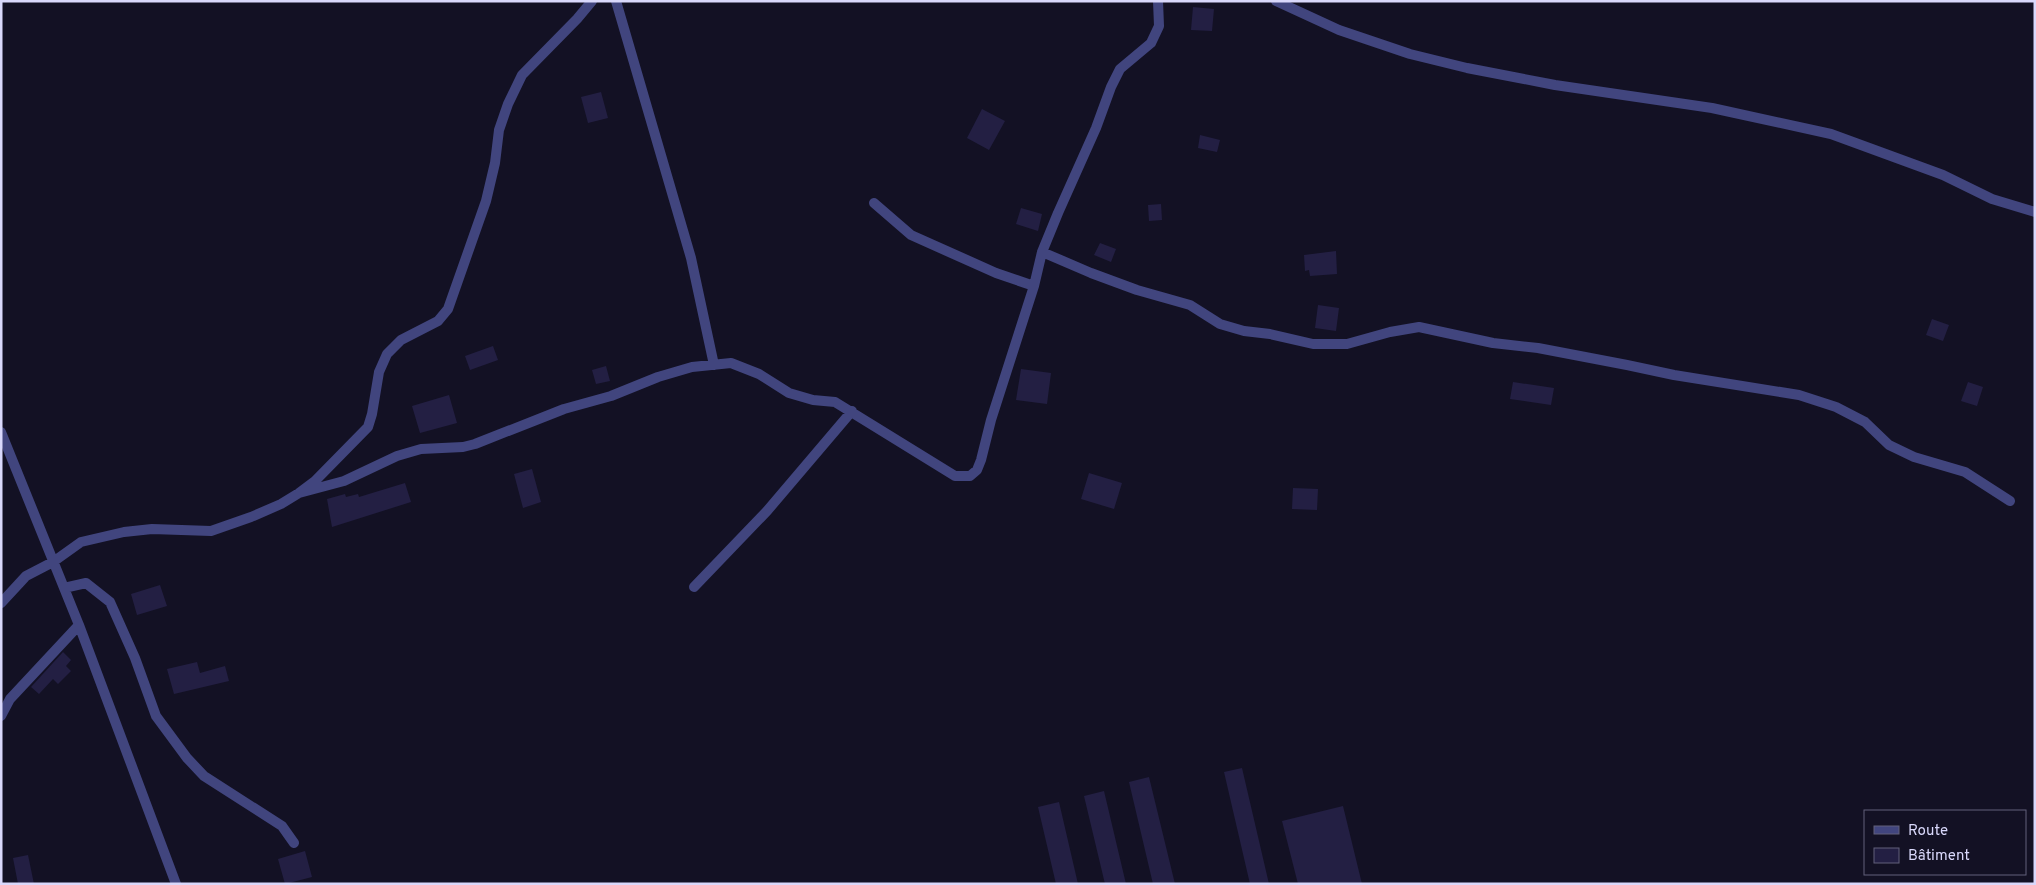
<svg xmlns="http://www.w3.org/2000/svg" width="2036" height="885" viewBox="0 0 2036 885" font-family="Overpass,sans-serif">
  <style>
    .building { fill: #231f43 }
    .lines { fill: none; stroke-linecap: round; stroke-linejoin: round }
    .minor { stroke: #41457e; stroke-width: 10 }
  </style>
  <rect width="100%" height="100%" fill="#131124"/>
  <path class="building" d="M 1193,7 L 1214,9 L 1212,31 L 1191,30 Z
    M 601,92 L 608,118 L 588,123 L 581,97 Z
    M 982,109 L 1005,121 L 989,150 L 967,138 Z
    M 1200,135 L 1220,140 L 1217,152 L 1198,148 Z
    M 1161,204 L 1162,220 L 1149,221 L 1148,205 Z
    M 1021,208 L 1042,214 L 1038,231 L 1016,224 Z
    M 1100,243 L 1116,249 L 1111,262 L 1094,255 Z
    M 1336,251 L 1337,274 L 1310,276 L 1309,270 L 1305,271 L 1304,255 Z
    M 1318,305 L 1339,308 L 1336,331 L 1315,328 Z
    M 1932,319 L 1949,325 L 1943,341 L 1926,335 Z
    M 493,346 L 498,360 L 470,370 L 465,356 Z
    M 606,366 L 610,381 L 596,384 L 592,370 Z
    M 1021,369 L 1051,373 L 1047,404 L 1016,400 Z
    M 1513,382 L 1554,388 L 1551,405 L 1510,399 Z
    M 1968,382 L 1983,387 L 1977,406 L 1961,401 Z
    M 449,395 L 457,423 L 420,433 L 412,406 Z
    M 532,469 L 541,502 L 523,508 L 514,474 Z
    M 1089,473 L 1122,483 L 1114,509 L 1081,499 Z
    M 405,483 L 411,502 L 332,527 L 327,499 L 345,494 L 346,497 L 358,494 L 359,497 Z
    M 1293,488 L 1318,489 L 1317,510 L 1292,509 Z
    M 160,585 L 167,606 L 137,615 L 131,594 Z
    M 63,652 L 71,660 L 66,666 L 71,671 L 58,684 L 53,679 L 39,694 L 31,687 Z
    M 197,662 L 200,673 L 225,666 L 229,681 L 174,694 L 167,669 Z
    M 1242,768 L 1269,884 L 1250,884 L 1224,772 Z
    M 1149,777 L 1175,884 L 1153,884 L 1129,782 Z
    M 1104,791 L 1126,884 L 1105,884 L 1084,796 Z
    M 1059,802 L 1078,884 L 1056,884 L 1038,807 Z
    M 1343,806 L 1362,884 L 1298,884 L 1282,821 Z
    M 305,851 L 312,877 L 285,884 L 278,859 Z
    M 28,855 L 34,884 L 18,884 L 13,858 Z"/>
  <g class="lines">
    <path class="minor" d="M 616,1 L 691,258 L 714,365
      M 1276,1 L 1339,30 L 1410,54 L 1467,68 L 1555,85 L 1712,108 L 1831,134 L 1943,175 L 1992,199 L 2035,212
      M 874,203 L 911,235 L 996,273 L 1034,286
      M 1042,252 L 1091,273 L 1137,290 L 1190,305 L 1220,324 L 1244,331 L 1270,334 L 1313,344 L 1347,344 L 1390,332 L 1419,327 L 1493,343 L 1538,348 L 1627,365 L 1674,375 L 1799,395 L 1836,407 L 1865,422 L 1889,445 L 1914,457 L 1965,472 L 2010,501
      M 1,432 L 79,625 L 176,884
      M 299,493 L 344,481 L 397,456 L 421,449 L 463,447 L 475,444 L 564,409 L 611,396 L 658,377 L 692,367 L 731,363 L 759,374 L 789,393 L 813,400 L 835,402 L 955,476 L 970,476 L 977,470 L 981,460 L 991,420 L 1034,286 L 1042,252 L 1058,213 L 1096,128 L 1111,87 L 1120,69 L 1151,43 L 1159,26 L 1158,1
      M 694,587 L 767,511 L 852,411
      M 64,588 L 86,583 L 110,602 L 135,658 L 156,716 L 187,758 L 204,776 L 282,826 L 294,843
      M 1,603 L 26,576 L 53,562 L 81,542 L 124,532 L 152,529 L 211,531 L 251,517 L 281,504 L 299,493 L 315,481 L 368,427 L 372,414 L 379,372 L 387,354 L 401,340 L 438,321 L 448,309 L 486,201 L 495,163 L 499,130 L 508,104 L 522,75 L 577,19 L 592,1
      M 1,716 L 10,699 L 79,625"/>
  </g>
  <rect width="2036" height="885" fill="none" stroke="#d9d8fb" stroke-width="5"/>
  <rect x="1864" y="810" width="162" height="65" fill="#131124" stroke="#62617a"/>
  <rect x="1874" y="826" width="25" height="8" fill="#41457e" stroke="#62617a"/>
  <text x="1908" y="835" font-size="15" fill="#d9d8fb">Route</text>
  <rect x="1874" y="848" width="25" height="15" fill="#231f43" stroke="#62617a"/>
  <text x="1908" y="860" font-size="15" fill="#d9d8fb">Bâtiment</text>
</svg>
